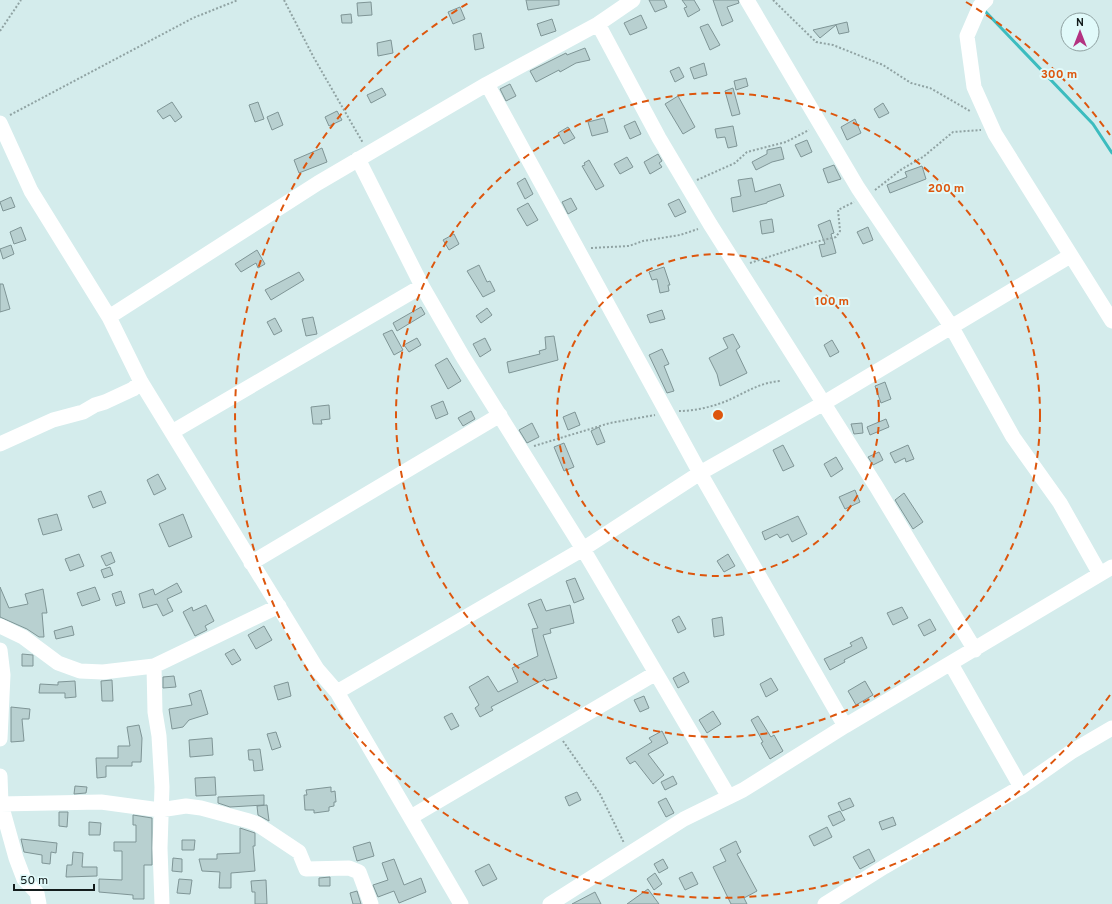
<svg xmlns="http://www.w3.org/2000/svg" width="1112" height="904" viewBox="0 0 1112 904" font-family="Overpass,sans-serif">
  <style>
    .lines { fill: none; stroke-linecap: round; stroke-linejoin: round }
    .stream { stroke: #3cbcbf; stroke-width: 3 }
    .building { fill: #b8d0d0; stroke: #7f9596 }
    .path { stroke: #90a3a3; stroke-width: 2; stroke-dasharray: 2 2; stroke-linecap: butt }
    .minor { stroke: #fff; stroke-width: 15 }
    .ring { fill: none; stroke: #dd560d; stroke-width: 2; stroke-dasharray: 7 5 }
    .centre { fill: #dd560d; stroke: #e1fafa; stroke-width: 2 }
    .ring-label { font-size: 12px; text-anchor: middle; font-weight: bold; fill: #dd560d; stroke: #e1fafa; stroke-width: 4; stroke-linejoin: round; paint-order: stroke }
  </style>
  <rect width="100%" height="100%" fill="#d4ecec"/>
  <g class="lines">
    <path class="stream" d="M 983,9 L 1093,124 L 1112,153"/>
  </g>
  <path class="building" d="M 526,0 L 559,0 L 559,5 L 528,10 Z
    M 649,0 L 664,0 L 667,7 L 655,12 Z
    M 682,0 L 694,0 L 700,10 L 688,17 L 684,8 L 687,7 Z
    M 713,0 L 738,0 L 739,3 L 727,7 L 733,21 L 722,26 Z
    M 371,2 L 372,15 L 358,16 L 357,3 Z
    M 460,7 L 465,19 L 453,24 L 448,12 Z
    M 351,14 L 352,23 L 342,23 L 341,15 Z
    M 641,15 L 647,28 L 630,35 L 624,23 Z
    M 552,19 L 556,31 L 541,36 L 537,24 Z
    M 847,22 L 849,32 L 839,34 L 836,25 L 820,38 L 813,30 Z
    M 708,24 L 720,45 L 710,50 L 700,27 Z
    M 481,33 L 484,48 L 475,50 L 473,35 Z
    M 391,40 L 393,53 L 378,56 L 377,43 Z
    M 585,48 L 590,60 L 576,63 L 560,72 L 559,70 L 536,82 L 530,71 L 566,53 L 567,55 Z
    M 704,63 L 707,75 L 694,79 L 690,68 Z
    M 679,67 L 684,77 L 675,82 L 670,71 Z
    M 746,78 L 748,86 L 736,90 L 734,81 Z
    M 510,84 L 516,96 L 506,101 L 500,89 Z
    M 382,88 L 386,95 L 371,103 L 367,95 Z
    M 733,88 L 740,114 L 732,116 L 725,91 Z
    M 678,96 L 695,127 L 683,134 L 665,104 Z
    M 172,102 L 182,117 L 175,122 L 170,115 L 163,119 L 157,111 Z
    M 258,102 L 264,119 L 255,122 L 249,105 Z
    M 883,103 L 889,113 L 879,118 L 874,109 Z
    M 337,111 L 342,120 L 329,126 L 325,117 Z
    M 278,112 L 283,125 L 272,130 L 267,117 Z
    M 604,118 L 608,132 L 592,136 L 588,122 Z
    M 855,119 L 861,133 L 847,140 L 841,127 Z
    M 635,121 L 641,134 L 630,139 L 624,126 Z
    M 733,126 L 737,146 L 728,148 L 725,137 L 717,138 L 715,129 Z
    M 568,127 L 575,138 L 564,144 L 558,133 Z
    M 807,140 L 812,152 L 801,157 L 795,145 Z
    M 781,147 L 784,159 L 772,162 L 756,170 L 752,162 L 767,154 L 767,150 Z
    M 322,148 L 327,162 L 299,173 L 294,160 Z
    M 658,154 L 662,161 L 659,163 L 662,167 L 650,174 L 644,162 Z
    M 627,157 L 633,167 L 620,174 L 614,164 Z
    M 589,160 L 604,186 L 596,190 L 582,166 L 585,165 L 584,163 Z
    M 834,165 L 841,179 L 828,183 L 823,169 Z
    M 922,166 L 926,179 L 890,193 L 887,185 L 907,177 L 905,172 Z
    M 525,178 L 533,194 L 525,199 L 517,183 Z
    M 752,178 L 755,192 L 780,184 L 784,196 L 767,202 L 767,203 L 733,212 L 731,198 L 741,196 L 738,180 Z
    M 11,197 L 15,207 L 3,211 L 0,202 Z
    M 571,198 L 577,209 L 568,214 L 562,202 Z
    M 679,199 L 686,212 L 675,217 L 668,204 Z
    M 528,203 L 538,220 L 527,226 L 517,209 Z
    M 772,219 L 774,232 L 762,234 L 760,221 Z
    M 830,220 L 834,233 L 831,234 L 836,253 L 822,257 L 819,245 L 825,244 L 818,225 Z
    M 21,227 L 26,240 L 14,244 L 10,232 Z
    M 868,227 L 873,240 L 863,244 L 857,232 Z
    M 454,234 L 459,244 L 449,250 L 443,240 Z
    M 11,245 L 14,254 L 3,259 L 0,249 Z
    M 257,250 L 265,264 L 258,268 L 256,263 L 241,272 L 235,264 Z
    M 479,265 L 487,282 L 490,281 L 495,291 L 483,297 L 467,271 Z
    M 664,267 L 670,285 L 668,285 L 669,291 L 660,293 L 657,279 L 652,280 L 649,272 Z
    M 299,272 L 304,280 L 271,300 L 265,290 Z
    M 0,284 L 3,284 L 10,309 L 0,312 Z
    M 421,307 L 425,314 L 397,331 L 393,323 Z
    M 487,308 L 492,315 L 481,323 L 476,316 Z
    M 662,310 L 665,319 L 650,323 L 647,315 Z
    M 313,317 L 317,334 L 306,336 L 302,319 Z
    M 275,318 L 282,331 L 274,335 L 267,322 Z
    M 392,330 L 403,350 L 394,355 L 383,334 Z
    M 733,334 L 740,347 L 736,350 L 747,373 L 720,386 L 717,374 L 709,358 L 728,348 L 723,338 Z
    M 554,336 L 558,360 L 509,373 L 507,362 L 540,354 L 539,351 L 546,349 L 545,337 Z
    M 417,338 L 421,345 L 409,352 L 404,345 Z
    M 485,338 L 491,350 L 480,357 L 473,344 Z
    M 832,340 L 839,352 L 830,357 L 824,345 Z
    M 662,349 L 669,364 L 664,366 L 674,391 L 667,393 L 649,355 Z
    M 447,358 L 461,381 L 448,389 L 435,365 Z
    M 885,382 L 891,399 L 881,403 L 875,386 Z
    M 443,401 L 448,414 L 436,419 L 431,406 Z
    M 329,405 L 330,419 L 321,420 L 322,424 L 313,424 L 311,407 Z
    M 471,411 L 475,419 L 463,426 L 458,418 Z
    M 575,412 L 580,425 L 568,430 L 563,417 Z
    M 886,419 L 889,427 L 870,435 L 867,427 Z
    M 532,423 L 539,437 L 527,443 L 519,430 Z
    M 862,423 L 863,433 L 854,434 L 851,424 Z
    M 599,427 L 605,442 L 597,445 L 591,431 Z
    M 564,443 L 574,467 L 564,471 L 554,447 Z
    M 783,445 L 794,466 L 783,471 L 773,450 Z
    M 908,445 L 914,459 L 906,462 L 905,458 L 895,463 L 890,453 Z
    M 879,452 L 883,460 L 873,465 L 868,457 Z
    M 836,457 L 843,469 L 831,477 L 824,464 Z
    M 158,474 L 166,489 L 154,495 L 147,480 Z
    M 855,490 L 860,502 L 845,509 L 839,497 Z
    M 101,491 L 106,503 L 93,508 L 88,496 Z
    M 904,493 L 923,522 L 913,529 L 895,500 Z
    M 57,514 L 62,530 L 43,535 L 38,519 Z
    M 183,514 L 192,537 L 169,547 L 159,524 Z
    M 798,516 L 807,534 L 792,542 L 788,534 L 780,538 L 777,534 L 765,540 L 762,532 Z
    M 111,552 L 115,562 L 106,566 L 101,556 Z
    M 79,554 L 84,566 L 70,571 L 65,559 Z
    M 728,554 L 735,566 L 724,572 L 717,561 Z
    M 110,567 L 113,575 L 104,578 L 101,570 Z
    M 575,578 L 584,599 L 574,603 L 566,581 Z
    M 177,583 L 182,592 L 167,599 L 173,611 L 163,616 L 157,604 L 143,608 L 139,594 L 153,589 L 155,595 Z
    M 0,587 L 9,608 L 28,604 L 25,594 L 43,589 L 47,613 L 42,613 L 44,637 L 39,637 L 27,629 L 0,617 Z
    M 95,587 L 100,600 L 82,606 L 77,593 Z
    M 121,591 L 125,603 L 116,606 L 112,594 Z
    M 541,599 L 546,611 L 570,605 L 574,623 L 550,629 L 551,633 L 543,635 L 557,678 L 546,681 L 545,679 L 516,694 L 491,707 L 493,710 L 480,717 L 475,708 L 479,705 L 469,687 L 488,676 L 498,692 L 518,682 L 512,668 L 538,656 L 532,629 L 538,628 L 528,604 Z
    M 206,605 L 214,621 L 205,626 L 207,630 L 195,636 L 183,612 L 192,607 L 193,611 Z
    M 902,607 L 908,618 L 893,625 L 887,613 Z
    M 679,616 L 686,629 L 678,633 L 672,620 Z
    M 722,617 L 724,635 L 714,637 L 712,619 Z
    M 930,619 L 936,630 L 924,636 L 918,625 Z
    M 72,626 L 74,635 L 56,639 L 54,631 Z
    M 264,626 L 272,640 L 256,649 L 248,635 Z
    M 862,637 L 867,648 L 844,660 L 845,662 L 830,670 L 824,659 L 852,646 L 850,643 Z
    M 234,649 L 241,660 L 232,665 L 225,654 Z
    M 22,654 L 33,655 L 33,666 L 22,666 Z
    M 684,672 L 689,682 L 678,688 L 673,678 Z
    M 174,676 L 176,687 L 163,688 L 163,677 Z
    M 771,678 L 778,690 L 766,697 L 760,684 Z
    M 112,680 L 113,701 L 102,701 L 101,681 Z
    M 75,681 L 76,697 L 65,698 L 65,693 L 39,693 L 40,684 L 58,685 L 58,682 Z
    M 865,681 L 873,695 L 856,705 L 848,691 Z
    M 288,682 L 291,696 L 278,700 L 274,686 Z
    M 201,690 L 208,714 L 189,720 L 183,727 L 172,729 L 169,709 L 192,705 L 189,694 Z
    M 644,696 L 649,708 L 640,712 L 634,700 Z
    M 11,707 L 30,709 L 29,719 L 22,719 L 24,741 L 11,742 Z
    M 713,711 L 721,724 L 707,733 L 699,720 Z
    M 452,713 L 459,726 L 451,730 L 444,717 Z
    M 758,716 L 771,737 L 774,735 L 783,751 L 770,759 L 761,743 L 763,742 L 751,720 Z
    M 139,725 L 142,738 L 141,762 L 132,762 L 132,766 L 106,766 L 106,777 L 97,778 L 96,758 L 118,758 L 118,746 L 130,746 L 127,727 Z
    M 662,731 L 668,743 L 648,754 L 664,775 L 653,784 L 635,761 L 630,764 L 626,758 L 652,742 L 649,738 Z
    M 276,732 L 281,747 L 272,750 L 267,734 Z
    M 212,738 L 213,755 L 190,757 L 189,740 Z
    M 260,749 L 263,770 L 254,771 L 253,760 L 249,760 L 248,750 Z
    M 673,776 L 677,784 L 665,790 L 661,782 Z
    M 215,777 L 216,795 L 196,796 L 195,778 Z
    M 75,786 L 87,787 L 86,793 L 74,794 Z
    M 331,787 L 331,792 L 335,791 L 336,802 L 334,802 L 334,806 L 329,807 L 329,811 L 314,813 L 314,810 L 305,810 L 304,795 L 307,795 L 306,790 Z
    M 577,792 L 581,800 L 569,806 L 565,797 Z
    M 264,795 L 264,805 L 230,807 L 218,803 L 218,797 Z
    M 666,798 L 674,813 L 666,817 L 658,802 Z
    M 850,798 L 854,806 L 842,811 L 838,803 Z
    M 267,805 L 269,821 L 258,815 L 257,806 Z
    M 840,811 L 845,820 L 833,826 L 828,816 Z
    M 59,812 L 68,812 L 67,827 L 59,826 Z
    M 133,815 L 152,818 L 152,865 L 144,865 L 144,899 L 133,899 L 133,895 L 99,892 L 99,879 L 122,880 L 122,851 L 114,851 L 114,842 L 136,842 L 136,825 L 133,825 Z
    M 893,817 L 896,825 L 882,830 L 879,822 Z
    M 89,822 L 101,823 L 100,835 L 89,835 Z
    M 827,827 L 832,837 L 814,846 L 809,836 Z
    M 240,828 L 255,833 L 255,846 L 253,846 L 255,871 L 231,873 L 231,888 L 219,888 L 220,872 L 202,871 L 199,859 L 217,859 L 217,854 L 240,853 Z
    M 21,839 L 57,843 L 56,853 L 51,852 L 50,864 L 42,863 L 42,855 L 24,852 Z
    M 182,840 L 195,840 L 194,850 L 182,850 Z
    M 736,841 L 741,852 L 737,854 L 757,891 L 744,898 L 747,904 L 731,904 L 713,867 L 726,861 L 720,849 Z
    M 370,842 L 374,856 L 357,861 L 353,847 Z
    M 869,849 L 875,861 L 860,869 L 853,857 Z
    M 73,852 L 83,853 L 82,867 L 97,867 L 97,876 L 66,877 L 67,865 L 72,865 Z
    M 173,858 L 182,859 L 182,872 L 172,871 Z
    M 394,859 L 404,885 L 421,878 L 426,892 L 399,903 L 394,891 L 378,897 L 373,885 L 388,880 L 382,863 Z
    M 663,859 L 668,868 L 659,873 L 654,864 Z
    M 489,864 L 497,879 L 483,886 L 475,871 Z
    M 692,872 L 698,884 L 685,890 L 679,878 Z
    M 655,873 L 662,884 L 654,890 L 647,879 Z
    M 330,877 L 330,886 L 319,886 L 319,878 Z
    M 179,879 L 192,880 L 190,894 L 177,893 Z
    M 266,880 L 267,904 L 255,904 L 255,892 L 252,892 L 251,881 Z
    M 648,889 L 659,904 L 627,904 Z
    M 357,891 L 361,904 L 353,904 L 350,893 Z
    M 595,892 L 601,904 L 572,904 Z"/>
  <g class="lines">
    <path class="path" d="M 284,0 L 314,58 L 363,143
      M 773,0 L 816,42 L 833,45 L 883,65 L 911,83 L 930,88 L 970,111
      M 0,31 L 21,0
      M 10,115 L 193,18 L 238,0
      M 697,180 L 735,163 L 747,152 L 786,142 L 809,130
      M 875,190 L 902,169 L 923,157 L 953,132 L 981,130
      M 591,248 L 629,246 L 643,241 L 680,235 L 698,229
      M 750,263 L 811,243 L 836,237 L 840,231 L 838,210 L 854,202
      M 679,411 C 696,411 716,406 731,399 C 748,391 762,382 781,381
      M 534,446 L 610,423 L 655,415
      M 563,741 L 600,794 L 624,843"/>
    <path class="minor" d="M 747,0 L 858,188 L 951,326 L 1013,437 L 1060,503 L 1100,574
      M 986,0 L 980,6 L 967,36 L 974,87 L 995,134 L 1112,321
      M 598,24 L 659,138 L 710,224 L 876,486 L 975,650
      M 487,84 L 700,473 L 845,726
      M 0,123 L 31,191 L 109,317 L 141,382 L 317,669 L 337,692 L 461,904
      M 358,159 L 422,286 L 463,357 L 583,549 L 729,797
      M 109,317 L 318,183 L 487,84 L 598,24 L 633,0
      M 172,432 L 422,286
      M 0,444 L 53,420 L 83,412 L 95,405 L 105,402 L 133,389 L 141,382
      M 251,563 L 500,415
      M 0,626 L 23,637 L 58,663 L 80,671 L 103,672 L 154,666 L 279,606
      M 0,650 L 3,675 L 0,739
      M 951,664 L 1021,787
      M 154,666 L 155,712 L 159,736 L 162,787 L 160,848 L 162,904
      M 337,692 L 583,549 L 700,473 L 824,403 L 1070,256
      M 0,776 L 1,804 L 16,858 L 24,879 L 37,893 L 39,904
      M 0,804 L 101,802 L 160,810 L 186,806 L 201,808 L 249,821 L 257,824 L 299,852 L 306,869 L 349,868 L 359,872 L 371,904
      M 411,817 L 656,673
      M 550,904 L 684,819 L 743,790 L 845,726 L 1112,567
      M 825,904 L 884,867 L 1021,787 L 1071,752 L 1112,728"/>
  </g>
  <g class="ring">
    <circle cx="718" cy="415" r="161"/>
    <circle cx="718" cy="415" r="322"/>
    <path d="M1110 695A482 482 0 1 1 470 2M966 2A482 482 0 0 1 1110 135"/>
  </g>
  <circle cx="718" cy="415" r="6" class="centre"/>
  <g class="ring-label">
    <text x="1059" y="78">300 m</text>
    <text x="946" y="192">200 m</text>
    <text x="832" y="305">100 m</text>
  </g>
  <g transform="translate(1080 32)"><circle r="19" fill="#e1fafa" stroke="#8fa1a1"/>
  <path d="M0-3L7 15L0 10L-7 15Z" fill="#b33482"/>
  <text y="-6" font-size="11" font-weight="bold" text-anchor="middle" fill="#131c1c">N</text>
  </g>
  <path d="M14 884v6h80v-6" fill="none" stroke="#131c1c" stroke-width="2"/>
  <text x="20" y="884" font-size="12" fill="#131c1c" stroke="#e1fafa" stroke-width="3" paint-order="stroke">50 m</text>
</svg>
